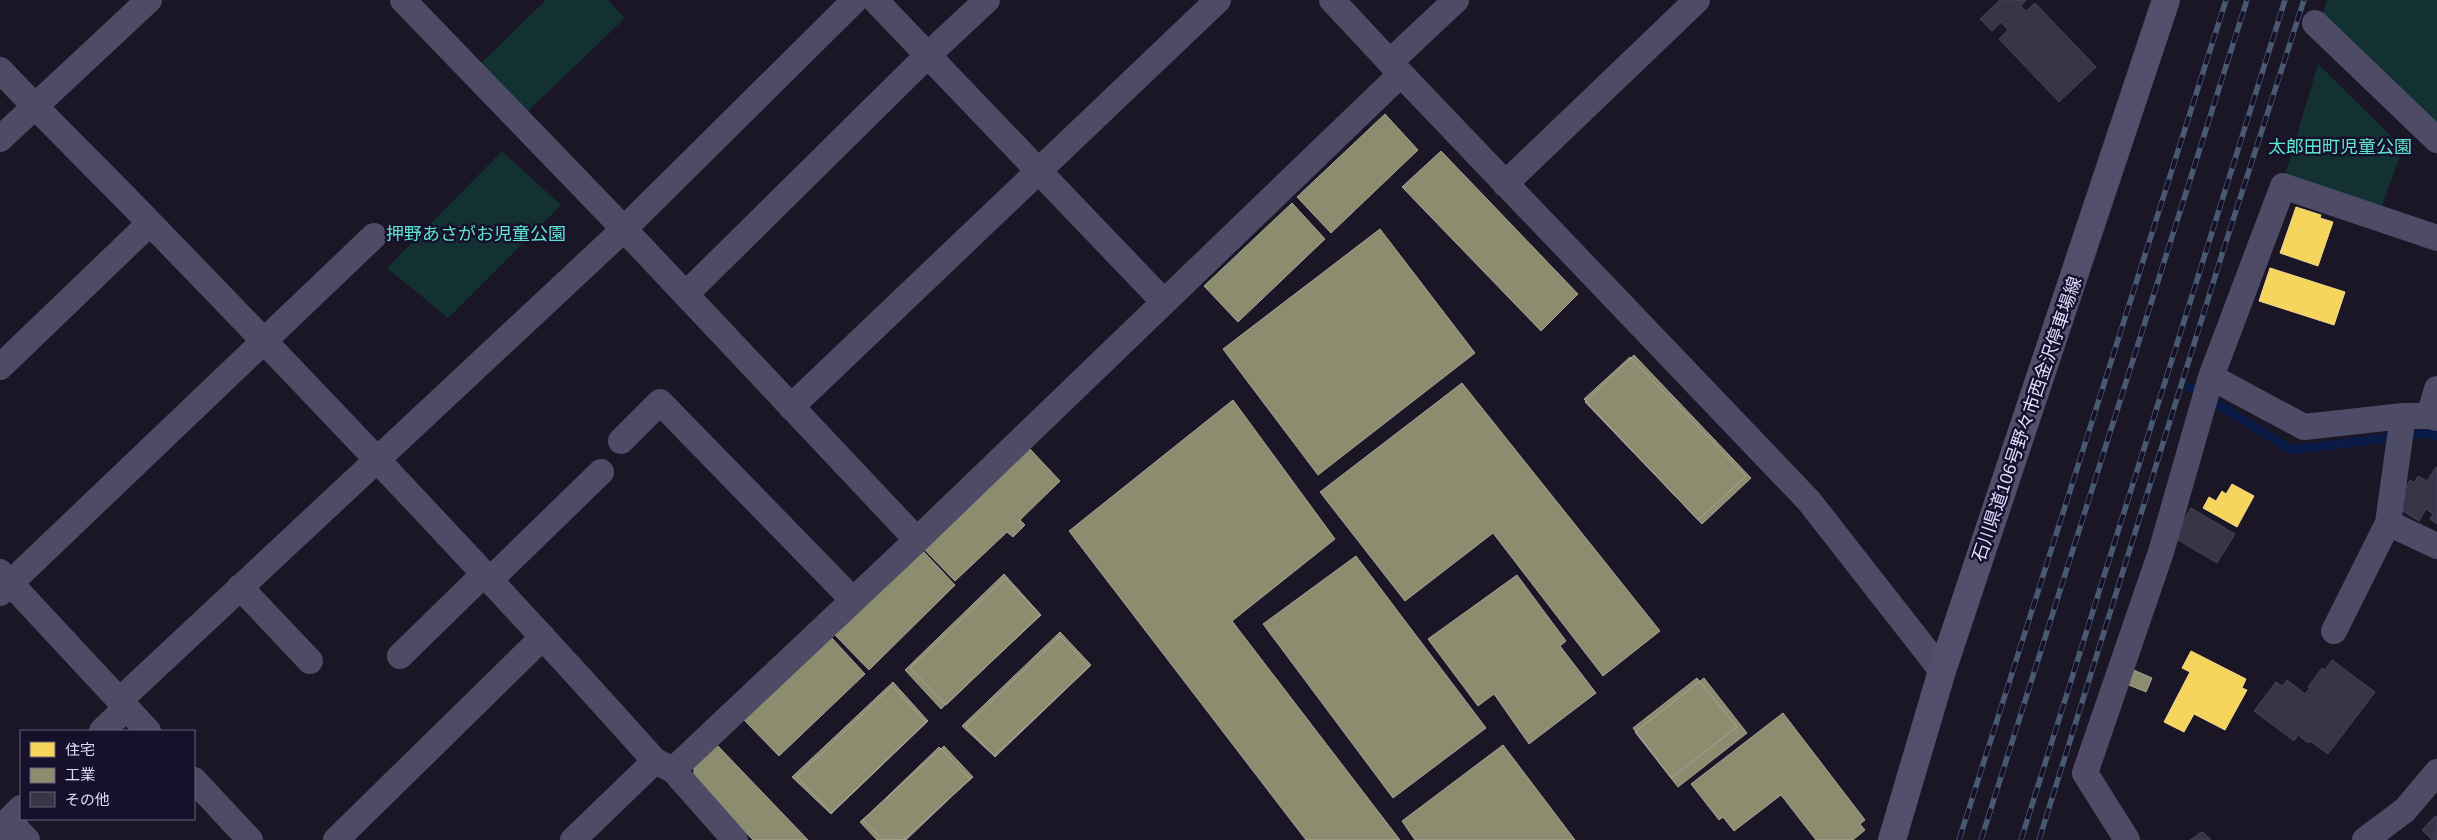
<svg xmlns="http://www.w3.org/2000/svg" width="2437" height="840" viewBox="0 0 2437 840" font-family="Arial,'Noto Sans JP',sans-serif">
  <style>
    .green { fill: #133033 }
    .homes { fill: #f6d55c; stroke: #f0d68d }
    .industry { fill: #8c8c6e; stroke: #a6a39a }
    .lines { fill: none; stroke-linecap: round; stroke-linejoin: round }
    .stream { stroke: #0b1b48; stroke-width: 9 }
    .building { fill: #393446; stroke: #474158 }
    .minor { stroke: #4e4b66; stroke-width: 26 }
    .secondary { stroke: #524e6b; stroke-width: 28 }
    .rail-casing { stroke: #485a70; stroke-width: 5.5 }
    .rail { stroke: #17102b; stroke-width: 4; stroke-dasharray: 11; stroke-linecap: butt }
    .labels { text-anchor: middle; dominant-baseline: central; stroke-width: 5; stroke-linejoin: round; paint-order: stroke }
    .park-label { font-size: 18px; fill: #5fe5cf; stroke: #17102b }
    .street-label { font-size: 18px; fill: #e1daff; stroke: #17102b }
  </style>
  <rect width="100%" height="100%" fill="#1a1625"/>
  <path class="green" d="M 546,0 L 608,0 L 625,18 L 525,114 L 479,65 Z
    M 2327,0 L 2437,0 L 2437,128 L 2322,15 Z
    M 2318,64 L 2403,148 L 2381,208 L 2285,175 Z
    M 502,151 L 561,205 L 448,318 L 387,268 Z"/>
  <path class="homes" d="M 2296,207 L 2321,215 L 2320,218 L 2333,222 L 2318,266 L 2280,253 Z
    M 2270,268 L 2345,292 L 2334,325 L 2259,301 Z
    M 2232,484 L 2254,496 L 2237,527 L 2203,508 L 2209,497 L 2216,501 L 2222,491 L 2226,494 Z
    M 2191,651 L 2246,679 L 2242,688 L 2247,690 L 2225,730 L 2194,714 L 2184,732 L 2164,722 L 2190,672 L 2182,668 Z"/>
  <path class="industry" d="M 1385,114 L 1418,150 L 1331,233 L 1297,197 Z
    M 1441,151 L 1578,294 L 1541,331 L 1402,187 Z
    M 1292,203 L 1325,239 L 1238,322 L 1204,286 Z
    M 1380,229 L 1475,353 L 1318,475 L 1223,349 Z
    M 1634,355 L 1751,478 L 1702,524 L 1585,402 Z
    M 1630,357 L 1746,476 L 1698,520 L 1584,399 Z
    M 1462,383 L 1660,631 L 1603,676 L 1493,533 L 1405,601 L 1320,492 Z
    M 1233,400 L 1335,539 L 1232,621 L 1400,840 L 1306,840 L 1069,531 Z
    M 1030,449 L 1060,481 L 1020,520 L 1025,525 L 1013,537 L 1007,532 L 955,581 L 925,550 Z
    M 923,551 L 955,585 L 869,670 L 834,634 Z
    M 1356,556 L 1486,728 L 1393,798 L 1263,624 Z
    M 1004,574 L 1041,615 L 941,709 L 905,670 Z
    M 1517,575 L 1566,641 L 1560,646 L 1596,693 L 1529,744 L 1494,694 L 1478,706 L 1428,639 Z
    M 1005,578 L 1040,615 L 946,705 L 910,668 Z
    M 1060,632 L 1091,665 L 994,756 L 962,726 Z
    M 1060,636 L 1089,667 L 995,757 L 966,726 Z
    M 831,637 L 865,674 L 779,756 L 744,720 Z
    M 2129,668 L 2152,678 L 2146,692 L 2124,683 Z
    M 1697,678 L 1737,727 L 1671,778 L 1633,728 Z
    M 1704,678 L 1747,733 L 1678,787 L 1635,732 Z
    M 893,682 L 928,721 L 831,814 L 792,777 Z
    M 892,686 L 926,722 L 831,813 L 797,777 Z
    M 1783,713 L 1865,820 L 1860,824 L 1865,830 L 1853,840 L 1816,840 L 1781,795 L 1734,831 L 1723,817 L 1719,820 L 1691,784 Z
    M 717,745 L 808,840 L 753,840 L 694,778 L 694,766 Z
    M 1503,745 L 1575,840 L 1415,840 L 1402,821 Z
    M 944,746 L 973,777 L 903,840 L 877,840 L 860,822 Z
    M 939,747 L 970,779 L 906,840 L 883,840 L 863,820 Z"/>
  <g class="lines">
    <path class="stream" d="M 2189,387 L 2292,450 L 2428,433 L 2437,436"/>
  </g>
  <path class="building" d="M 2000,0 L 2026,0 L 2021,6 L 2026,11 L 2035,3 L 2096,67 L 2059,102 L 1999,39 L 2008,30 L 2001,22 L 1992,31 L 1980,19 Z
    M 2436,467 L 2437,468 L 2437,524 L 2430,519 L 2433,514 L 2426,509 L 2419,521 L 2395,506 L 2410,480 L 2414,483 L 2418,476 L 2427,481 Z
    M 2191,508 L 2235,534 L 2217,563 L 2173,537 Z
    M 2332,660 L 2375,692 L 2328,754 L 2310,741 L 2308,743 L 2298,735 L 2294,741 L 2254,711 L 2276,682 L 2282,686 L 2287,680 L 2305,694 L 2310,688 L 2308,687 L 2322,668 L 2325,670 Z
    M 2435,816 L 2437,817 L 2437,840 L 2432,840 L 2422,830 Z
    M 2203,832 L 2211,840 L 2190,840 L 2200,833 Z"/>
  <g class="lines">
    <path class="minor" d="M 403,0 L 624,229 L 917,540
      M 875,0 L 1164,302
      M 2315,23 L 2437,140
      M 1390,62 L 1456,0
      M 0,70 C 49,122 101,172 151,224 C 322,400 491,578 655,761 L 673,770 L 735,840
      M 1401,74 L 1809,501 L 1942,671
      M 0,139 L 149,0
      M 1505,184 L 1697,0
      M 686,294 L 928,55 L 987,0
      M 0,367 L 150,223
      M 2211,377 L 2304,427 L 2403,416 L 2429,416
      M 2437,389 L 2429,416 L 2437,418
      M 791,407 L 1218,0
      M 2403,416 L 2388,523 L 2437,546
      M 621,441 L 660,402 L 853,600
      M 0,572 L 148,731
      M 490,580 L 601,472
      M 240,587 L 310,661
      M 0,593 L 374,236
      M 2334,631 L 2388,523
      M 400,656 L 484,574
      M 119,701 L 624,229 L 855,0
      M 102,731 L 126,708
      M 673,770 L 917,540 L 1401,74 L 1332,0
      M 194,780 L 250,840
      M 9,821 L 27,840
      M 0,829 L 21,808
      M 336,840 L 543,637
      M 573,840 L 655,761
      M 2127,840 L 2085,773 L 2161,552 L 2211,377 L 2283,186 L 2437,238
      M 2365,840 L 2405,810 L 2437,772"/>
    <path class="secondary" d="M 1892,840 L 1942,671 L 2166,0"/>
    <defs>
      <path id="rail" d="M 1959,840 L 2226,0
        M 1981,840 L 2247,0
        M 2021,840 L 2285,0
        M 2039,840 L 2224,248 L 2304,0"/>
    </defs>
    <use href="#rail" class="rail-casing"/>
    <use href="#rail" class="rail"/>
  </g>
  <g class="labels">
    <g class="park-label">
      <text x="2340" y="147">太郎田町児童公園</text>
      <text x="476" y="234">押野あさがお児童公園</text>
    </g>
    <g class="street-label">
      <text transform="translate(2027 419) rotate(-71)">石川県道106号野々市西金沢停車場線</text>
    </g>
  </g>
  <rect x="20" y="730" width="175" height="90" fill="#17102b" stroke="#686180"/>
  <rect x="30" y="742" width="25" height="15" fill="#f6d55c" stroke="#686180"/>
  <text x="65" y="755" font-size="15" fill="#e1daff">住宅</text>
  <rect x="30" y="768" width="25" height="15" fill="#8c8c6e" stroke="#686180"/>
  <text x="65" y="780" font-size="15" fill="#e1daff">工業</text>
  <rect x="30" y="792" width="25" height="15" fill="#393446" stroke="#686180"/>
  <text x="65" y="805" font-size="15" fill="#e1daff">その他</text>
</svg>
